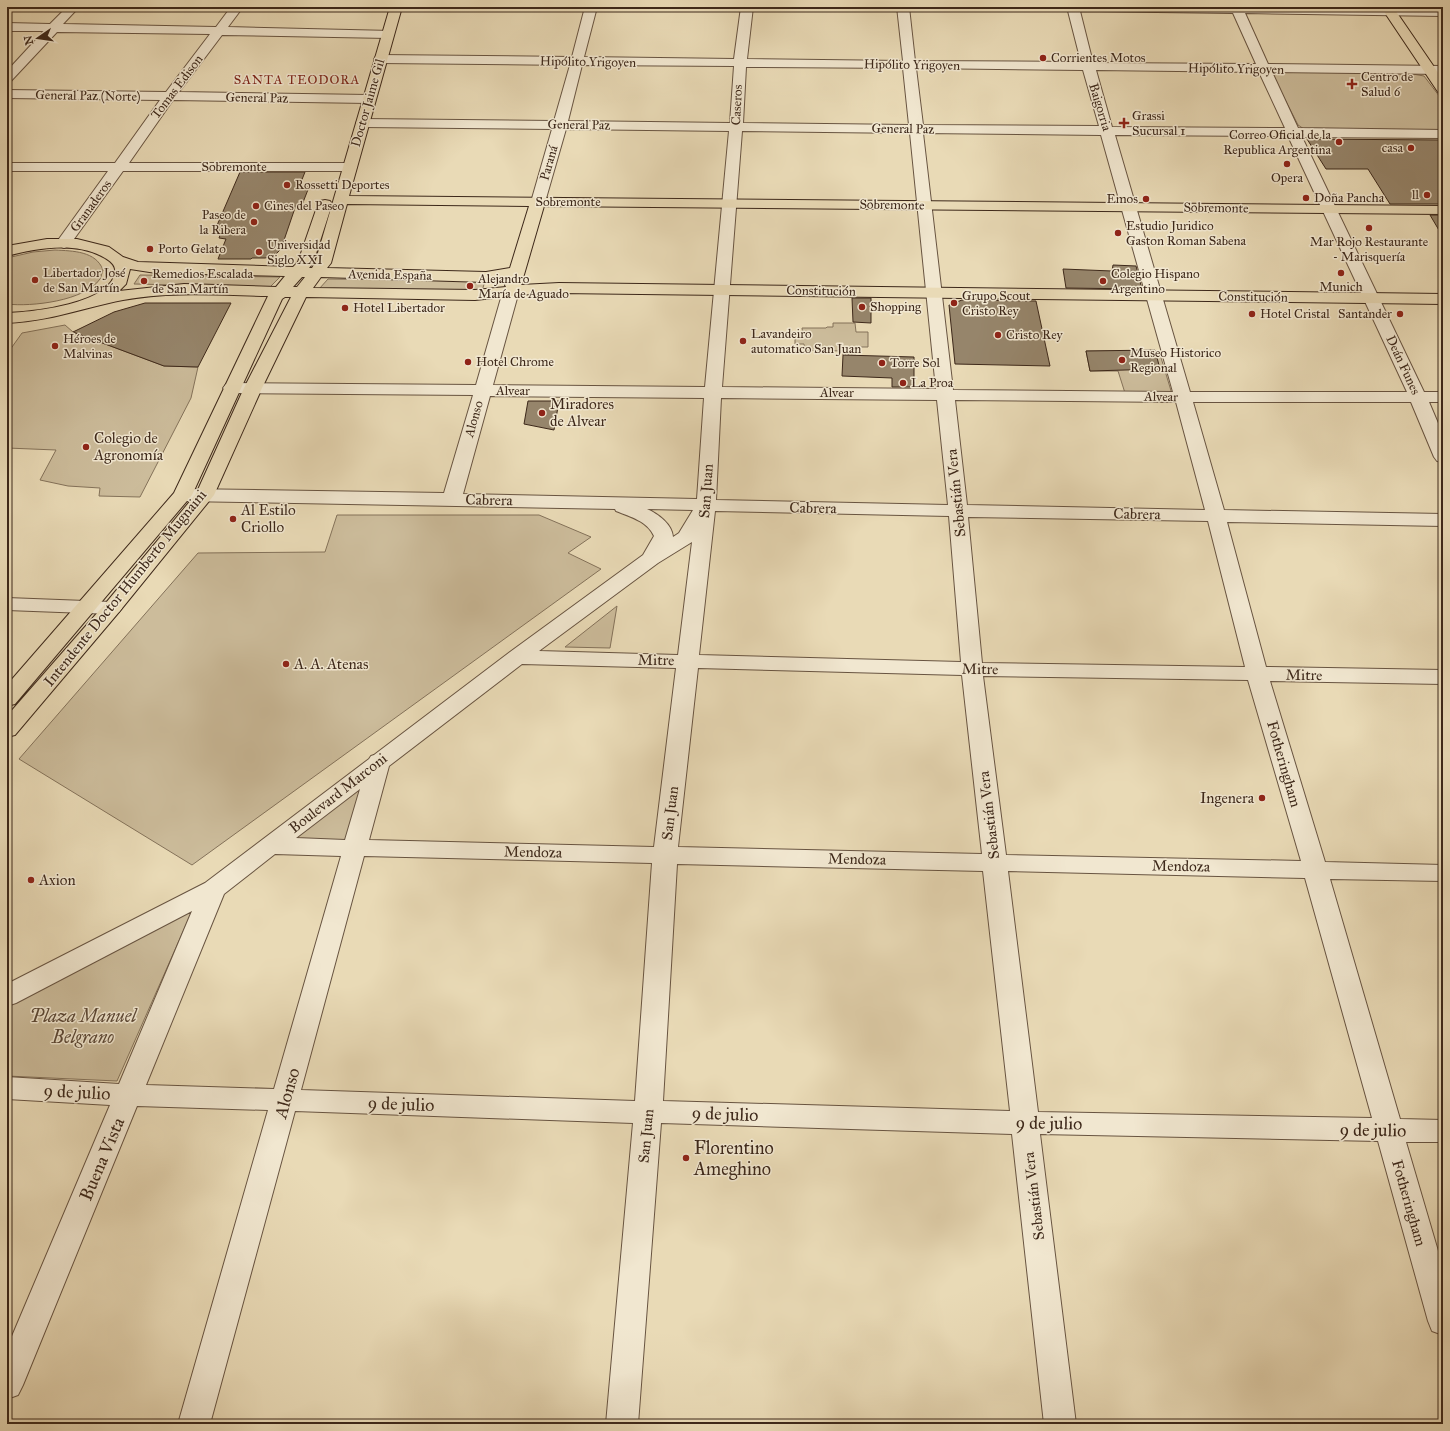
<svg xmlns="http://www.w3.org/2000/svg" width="1450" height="1431" viewBox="0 0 1450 1431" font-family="'IM FELL Great Primer',serif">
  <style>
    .green { fill: #ccbc9b; stroke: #84725a }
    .building { fill: #96856b; stroke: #3d281a }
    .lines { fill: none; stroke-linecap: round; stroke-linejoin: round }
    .minor-casing { stroke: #685441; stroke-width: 2 }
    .major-casing { stroke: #3d281a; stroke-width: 2 }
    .minor { fill: #f1e7d0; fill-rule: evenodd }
    .major { fill: #e9dab6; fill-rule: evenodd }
    .poi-dot { fill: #8f2418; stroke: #f1e7d0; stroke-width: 1.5 }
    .labels { text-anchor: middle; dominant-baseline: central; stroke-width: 3; stroke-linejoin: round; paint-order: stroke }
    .far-poi-label { font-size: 13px; fill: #3d281a; stroke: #f1e7d0; text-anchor: start }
    .far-street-label { font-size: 13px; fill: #3d281a; stroke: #f1e7d0 }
    .far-neighbourhood-label { font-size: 13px; letter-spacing: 1px; fill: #7a1f14; stroke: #f1e7d0 }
    .poi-label { font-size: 15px; fill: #3d281a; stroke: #f1e7d0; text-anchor: start }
    .street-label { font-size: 15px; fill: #3d281a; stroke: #f1e7d0 }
    .near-park-label { font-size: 18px; font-style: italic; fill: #5a4634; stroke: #f1e7d0 }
    .near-street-label { font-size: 18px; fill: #3d281a; stroke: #f1e7d0 }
    .near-poi-label { font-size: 18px; fill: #3d281a; stroke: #f1e7d0; text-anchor: start }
  </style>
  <rect width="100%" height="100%" fill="#e9dab6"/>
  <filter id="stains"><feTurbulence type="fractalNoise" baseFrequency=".005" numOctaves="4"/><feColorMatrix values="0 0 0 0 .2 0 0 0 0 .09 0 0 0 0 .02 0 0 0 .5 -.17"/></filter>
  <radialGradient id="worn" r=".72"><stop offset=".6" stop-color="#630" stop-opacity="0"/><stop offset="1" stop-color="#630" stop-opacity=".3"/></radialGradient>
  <path class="green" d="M 1281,71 L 1407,73 L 1424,76 L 1443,101 L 1443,132 L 1304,129 L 1298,125 L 1273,76 L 1274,74 Z
    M 55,250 C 73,251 96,251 103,270 C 102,273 101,277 100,279 C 85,301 31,307 7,304 L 7,258 L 33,252 Z
    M 140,275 L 280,277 L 270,287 L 134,284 Z
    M 328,279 L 485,281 L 482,291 L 319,289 Z
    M 833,323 L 855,323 L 856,332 L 868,332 L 868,347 L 856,347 L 855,355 L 843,355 L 842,351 L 804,350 L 804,344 L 795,344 L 795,335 L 803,335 L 802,328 L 826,328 L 827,327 L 833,327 Z
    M 65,325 L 73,332 L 164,366 L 198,367 L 191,398 L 140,497 L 99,496 L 100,488 L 68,486 L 40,480 L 56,450 L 7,448 L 7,354 L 22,333 Z
    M 1086,351 L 1159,351 L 1172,394 L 1125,393 L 1118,371 L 1090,371 Z
    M 337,515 L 539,515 L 591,537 L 568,553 L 601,569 L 192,865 L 19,759 L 198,553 L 325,552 Z
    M 617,606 L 610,648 L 565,647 Z
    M 371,776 L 349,842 L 286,841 Z
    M 193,909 L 117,1081 L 7,1076 L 7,1007 Z"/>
  <path class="building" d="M 1307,139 L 1443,140 L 1443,204 L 1390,204 L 1368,169 L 1326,169 Z
    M 240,172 L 305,172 L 299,187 L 309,187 L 302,205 L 296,205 L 281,249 L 274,256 L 265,258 L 252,258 L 251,259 L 218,259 L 226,239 L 219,238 L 222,230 L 215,230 Z
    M 1430,215 L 1443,215 L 1443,237 Z
    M 1113,265 L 1136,266 L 1142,289 L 1066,288 L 1063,269 L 1112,271 Z
    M 852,298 L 871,298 L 871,323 L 853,322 Z
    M 962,300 L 1036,301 L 1050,366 L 955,364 L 949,305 Z
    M 145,303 L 231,303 L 198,367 L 164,366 L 73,332 L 114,312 Z
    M 1155,350 L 1160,369 L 1090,371 L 1086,351 Z
    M 843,355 L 914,357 L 914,387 L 892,387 L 892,378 L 842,376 Z
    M 528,401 L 559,401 L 554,430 L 524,424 Z"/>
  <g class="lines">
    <defs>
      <path id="minor" d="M 67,7 L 79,7 L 63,24 L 216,27 L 231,7 L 243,7 L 228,27 L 392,31 L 394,34 L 392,37 L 388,38 L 222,35 L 179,92 L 368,95 L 373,96 L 375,99 L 373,102 L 368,103 L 173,100 L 129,163 L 350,163 L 355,164 L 357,167 L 355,170 L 350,171 L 123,171 L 69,246 L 64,248 L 59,246 L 56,243 L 108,171 L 7,171 L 7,163 L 115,163 L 160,100 L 7,98 L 7,90 L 166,92 L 210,34 L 57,32 L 11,81 L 7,82 L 7,71 L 44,31 L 7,31 L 7,23 L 50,24 Z
        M 585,7 L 597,7 L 584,57 L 734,59 L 741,7 L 753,7 L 747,59 L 903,61 L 897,7 L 909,7 L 915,61 L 1081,62 L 1068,11 L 1020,11 L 1016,9 L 1014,7 L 1443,8 L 1443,16 L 1245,13 L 1268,64 L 1443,66 L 1443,74 L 1272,72 L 1298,128 L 1443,130 L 1443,138 L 1302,137 L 1424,392 L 1443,392 L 1443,402 L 1429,402 L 1443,435 L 1443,462 L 1437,461 L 1434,457 L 1411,402 L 1193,402 L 1224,510 L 1443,514 L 1443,526 L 1227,522 L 1266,667 L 1443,670 L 1443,684 L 1270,681 L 1325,862 L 1443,865 L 1443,881 L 1330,879 L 1400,1119 L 1443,1120 L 1443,1142 L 1406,1142 L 1443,1268 L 1443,1335 L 1432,1331 L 1428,1321 L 1378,1141 L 1040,1134 L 1076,1424 L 1044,1424 L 1012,1134 L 661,1123 L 638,1424 L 606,1424 L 633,1123 L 295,1111 L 210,1424 L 178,1424 L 268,1110 L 137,1106 L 23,1385 L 18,1395 L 7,1399 L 7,1348 L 110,1105 L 7,1099 L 7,1077 L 119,1084 L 192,911 L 16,1003 L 7,1006 L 7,984 L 205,883 L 369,759 L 371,756 L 374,755 L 510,652 L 643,555 L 654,536 C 647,521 631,517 616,511 L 615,509 L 183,501 L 176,499 L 174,495 L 176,491 L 183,489 L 444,493 L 473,395 L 232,393 L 226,392 L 223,388 L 226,384 L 232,383 L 476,385 L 503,291 L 505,288 L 511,286 L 517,288 L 519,291 L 493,385 L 705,387 L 729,131 L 566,129 L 545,202 L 543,205 L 538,206 L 533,205 L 531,202 L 552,129 L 363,127 L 358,126 L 356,123 L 358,120 L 363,119 L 554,121 L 570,65 L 380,63 L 376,62 L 374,59 L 376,56 L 380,55 L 572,57 ZM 1080,11 L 1233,13 L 1256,64 L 1093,63 ZM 582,65 L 734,66 L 730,123 L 568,121 ZM 746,67 L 903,68 L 909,125 L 743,123 ZM 916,68 L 1083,70 L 1099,126 L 923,125 ZM 1096,70 L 1259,72 L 1285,128 L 1112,127 ZM 742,131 L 910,133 L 936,389 L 722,387 ZM 923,133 L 1101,135 L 1173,392 L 953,390 ZM 1115,135 L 1288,136 L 1407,392 L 1190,392 ZM 490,396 L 704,398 L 697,499 L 463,494 ZM 721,398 L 937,400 L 948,505 L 716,500 ZM 955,400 L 1176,402 L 1205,510 L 967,505 ZM 647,509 L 693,510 L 679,533 L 673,537 C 672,524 658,514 647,509 ZM 715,511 L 949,516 L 961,662 L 699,655 ZM 968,517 L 1208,521 L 1245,667 L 982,663 ZM 692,542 L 678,655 L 539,651 L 658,563 ZM 522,664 L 676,668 L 654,847 L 369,840 L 389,766 ZM 698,668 L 962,675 L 982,854 L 678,847 ZM 983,676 L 1248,680 L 1301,861 L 1006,855 ZM 360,789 L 345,840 L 296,838 ZM 275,854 L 341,856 L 274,1089 L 146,1085 L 224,894 ZM 364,856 L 652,863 L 635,1101 L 301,1090 ZM 677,864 L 983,871 L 1010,1111 L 663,1101 ZM 1008,871 L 1305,878 L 1372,1118 L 1038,1112 Z
        M 7,598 L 112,602 L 119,604 L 122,608 L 119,612 L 112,614 L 7,610 Z"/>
      <path id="major" d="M 390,7 L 402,7 L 349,196 L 1443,206 L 1443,214 L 544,206 L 521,285 L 559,283 L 1443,294 L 1443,304 L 559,293 L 531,294 L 475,300 L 306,297 L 262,388 L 214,495 L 119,612 L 15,735 L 7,737 L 7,716 L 105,604 L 196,494 L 244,388 L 291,297 L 285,297 L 282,299 L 192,495 L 15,704 L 7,706 L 7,685 L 174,493 L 268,296 C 220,295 171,291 123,300 C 82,308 50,321 7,323 L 7,313 C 32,312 111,304 115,272 C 116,265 110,261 105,258 C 76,241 38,248 7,256 L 7,246 L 47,239 L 77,239 L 109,247 L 123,257 L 138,262 L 293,267 L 298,262 L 318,204 L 320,201 L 325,200 L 330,201 L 332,204 L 313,263 L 309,268 L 312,268 L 315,263 ZM 347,204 L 529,206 L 510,268 L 486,272 L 327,268 L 331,263 ZM 130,269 L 156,273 L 285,276 L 276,287 L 184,284 L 119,291 L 126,284 ZM 302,277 L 305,277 L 297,287 L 293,287 ZM 321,277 L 486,282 L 507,278 L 505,285 L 506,287 L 475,290 L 313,288 Z
        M 1381,7 L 1393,7 L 1443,80 L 1443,93 L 1438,92 Z"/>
    </defs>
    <use href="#minor" class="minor-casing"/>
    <use href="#major" class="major-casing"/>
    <use href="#minor" class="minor"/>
    <use href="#major" class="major"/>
  </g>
  <g class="poi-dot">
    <circle cx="1043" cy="58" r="4"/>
    <path d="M1350 78h4v4h4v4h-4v4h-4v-4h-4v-4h4z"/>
    <path d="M1122 117h4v4h4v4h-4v4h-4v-4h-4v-4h4z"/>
    <circle cx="1339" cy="142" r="4"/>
    <circle cx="1411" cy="148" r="4"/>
    <circle cx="1287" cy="164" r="4"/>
    <circle cx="287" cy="185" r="4"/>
    <circle cx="1427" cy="195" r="4"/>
    <circle cx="1306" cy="198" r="4"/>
    <circle cx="1146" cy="199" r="4"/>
    <circle cx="256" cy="206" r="4"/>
    <circle cx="254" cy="222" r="4"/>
    <circle cx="1369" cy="228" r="4"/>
    <circle cx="1118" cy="233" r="4"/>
    <circle cx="150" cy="249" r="4"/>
    <circle cx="259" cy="252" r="4"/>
    <circle cx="1341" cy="273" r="4"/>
    <circle cx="35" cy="280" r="4"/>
    <circle cx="144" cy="281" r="4"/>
    <circle cx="1103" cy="281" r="4"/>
    <circle cx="470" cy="286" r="4"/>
    <circle cx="954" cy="303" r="4"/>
    <circle cx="862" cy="307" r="4"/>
    <circle cx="345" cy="308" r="4"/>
    <circle cx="1252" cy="314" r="4"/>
    <circle cx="1400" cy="314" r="4"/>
    <circle cx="998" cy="335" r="4"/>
    <circle cx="743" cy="341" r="4"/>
    <circle cx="55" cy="346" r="4"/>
    <circle cx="1122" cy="360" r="4"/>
    <circle cx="468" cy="362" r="4"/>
    <circle cx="882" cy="363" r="4"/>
    <circle cx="903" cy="383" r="4"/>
    <circle cx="542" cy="413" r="4"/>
    <circle cx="86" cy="447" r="4"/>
    <circle cx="233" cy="519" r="4"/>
    <circle cx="286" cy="664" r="4"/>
    <circle cx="1262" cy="798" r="4"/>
    <circle cx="31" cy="880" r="4"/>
    <circle cx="686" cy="1158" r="4"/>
  </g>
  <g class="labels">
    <g class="far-poi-label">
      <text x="1051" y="58">Corrientes Motos</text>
      <text x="1361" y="77">Centro de<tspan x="1361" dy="15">Salud 6</tspan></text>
      <text x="1132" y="116">Grassi<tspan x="1132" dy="15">Sucursal 1</tspan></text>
      <text x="1331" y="135" text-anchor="end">Correo Oficial de la<tspan x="1331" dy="15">Republica Argentina</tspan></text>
      <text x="1403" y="148" text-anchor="end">casa</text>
      <text x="1287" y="178" text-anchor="middle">Opera</text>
      <text x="295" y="185">Rossetti Deportes</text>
      <text x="1419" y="195" text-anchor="end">ll</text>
      <text x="1314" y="198">Doña Pancha</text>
      <text x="1138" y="199" text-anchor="end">Emos</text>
      <text x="264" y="206">Cines del Paseo</text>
      <text x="246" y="215" text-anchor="end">Paseo de<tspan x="246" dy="15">la Ribera</tspan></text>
      <text x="1126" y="226">Estudio Juridico<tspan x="1126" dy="15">Gaston Roman Sabena</tspan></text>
      <text x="1369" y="242" text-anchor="middle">Mar Rojo Restaurante<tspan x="1369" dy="15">- Marisquería</tspan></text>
      <text x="267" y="245">Universidad<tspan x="267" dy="15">Siglo XXI</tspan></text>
      <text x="158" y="249">Porto Gelato</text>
      <text x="43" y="273">Libertador José<tspan x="43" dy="15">de San Martín</tspan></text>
      <text x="152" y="274">Remedios Escalada<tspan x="152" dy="15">de San Martín</tspan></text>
      <text x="1111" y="274">Colegio Hispano<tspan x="1111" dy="15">Argentino</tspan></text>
      <text x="478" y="279">Alejandro<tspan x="478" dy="15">María de Aguado</tspan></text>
      <text x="1341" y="287" text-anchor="middle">Munich</text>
      <text x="962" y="296">Grupo Scout<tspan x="962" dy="15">Cristo Rey</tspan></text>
      <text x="870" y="307">Shopping</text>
      <text x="353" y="308">Hotel Libertador</text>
      <text x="1260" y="314">Hotel Cristal</text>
      <text x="1392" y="314" text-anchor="end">Santander</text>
      <text x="751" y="334">Lavandeiro<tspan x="751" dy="15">automatico San Juan</tspan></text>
      <text x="1006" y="335">Cristo Rey</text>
      <text x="63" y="339">Héroes de<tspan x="63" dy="15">Malvinas</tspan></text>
      <text x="1130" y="353">Museo Historico<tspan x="1130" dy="15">Regional</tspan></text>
      <text x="476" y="362">Hotel Chrome</text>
      <text x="890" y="363">Torre Sol</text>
      <text x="911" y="383">La Proa</text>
    </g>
    <g class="far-street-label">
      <text transform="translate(588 62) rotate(1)">Hipólito Yrigoyen</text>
      <text transform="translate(912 65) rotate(1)">Hipólito Yrigoyen</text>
      <text transform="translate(1236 69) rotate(1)">Hipólito Yrigoyen</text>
      <text transform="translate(177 87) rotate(-53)">Tomas Edison</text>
      <text transform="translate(88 96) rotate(1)">General Paz (Norte)</text>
      <text transform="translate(257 98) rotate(1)">General Paz</text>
      <text transform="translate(368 103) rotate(-74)">Doctor Jaime Gil</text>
      <text transform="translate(737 105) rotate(-87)">Caseros</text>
      <text transform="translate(1100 107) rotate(73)">Baigorria</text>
      <text transform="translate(579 125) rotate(1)">General Paz</text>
      <text transform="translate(903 129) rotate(1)">General Paz</text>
      <text transform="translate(549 163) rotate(-74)">Paraná</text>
      <text x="234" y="167">Sobremonte</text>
      <text x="568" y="202">Sobremonte</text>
      <text transform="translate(892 205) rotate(1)">Sobremonte</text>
      <text transform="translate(91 206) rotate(-54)">Granaderos</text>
      <text transform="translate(1216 208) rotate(1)">Sobremonte</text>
      <text transform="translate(390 275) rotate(1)">Avenida España</text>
      <text transform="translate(821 291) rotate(1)">Constitución</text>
      <text transform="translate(1253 297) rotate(1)">Constitución</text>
      <text transform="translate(1403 365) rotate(65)">Deán Funes</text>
      <text x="513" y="391">Alvear</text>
      <text x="837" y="393">Alvear</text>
      <text transform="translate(1161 397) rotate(1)">Alvear</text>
      <text transform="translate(474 419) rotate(-74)">Alonso</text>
    </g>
    <g class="far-neighbourhood-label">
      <text x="297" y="80">SANTA TEODORA</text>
    </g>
    <g class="poi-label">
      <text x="550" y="404">Miradores<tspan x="550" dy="17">de Alvear</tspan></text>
      <text x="94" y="438">Colegio de<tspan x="94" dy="17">Agronomía</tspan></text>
      <text x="241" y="510">Al Estilo<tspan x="241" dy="17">Criollo</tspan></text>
      <text x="294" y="664">A. A. Atenas</text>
      <text x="1254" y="798" text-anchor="end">Ingenera</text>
      <text x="39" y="880">Axion</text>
    </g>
    <g class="street-label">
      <text transform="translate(706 491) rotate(-86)">San Juan</text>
      <text transform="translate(956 493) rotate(-96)">Sebastián Vera</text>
      <text transform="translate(489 500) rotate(1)">Cabrera</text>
      <text transform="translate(813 508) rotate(1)">Cabrera</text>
      <text transform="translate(1137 514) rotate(1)">Cabrera</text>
      <text transform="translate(125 588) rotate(-51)">Intendente Doctor Humberto Mugnaini</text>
      <text transform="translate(656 660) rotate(1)">Mitre</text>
      <text transform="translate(980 669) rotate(1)">Mitre</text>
      <text transform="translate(1304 675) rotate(1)">Mitre</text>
      <text transform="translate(1284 764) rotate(74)">Fotheringham</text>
      <text transform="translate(338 793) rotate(-38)">Boulevard Marconi</text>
      <text transform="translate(670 813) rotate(-83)">San Juan</text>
      <text transform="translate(989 815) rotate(-97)">Sebastián Vera</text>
      <text transform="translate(533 852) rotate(1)">Mendoza</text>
      <text transform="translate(857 859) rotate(1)">Mendoza</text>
      <text transform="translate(1181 866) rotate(1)">Mendoza</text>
      <text transform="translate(646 1136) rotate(-85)">San Juan</text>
      <text transform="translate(1034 1196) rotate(-97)">Sebastián Vera</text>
      <text transform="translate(1409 1203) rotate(74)">Fotheringham</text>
    </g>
    <g class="near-park-label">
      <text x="83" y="1016">Plaza Manuel<tspan x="83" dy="21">Belgrano</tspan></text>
    </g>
    <g class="near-street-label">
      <text transform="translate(77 1092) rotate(3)">9 de julio</text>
      <text transform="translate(287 1093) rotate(-74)">Alonso</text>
      <text transform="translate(401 1104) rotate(2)">9 de julio</text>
      <text transform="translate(725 1114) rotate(2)">9 de julio</text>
      <text transform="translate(1049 1123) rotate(1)">9 de julio</text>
      <text transform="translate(1373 1130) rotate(1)">9 de julio</text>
      <text transform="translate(102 1159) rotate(-67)">Buena Vista</text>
    </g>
    <g class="near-poi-label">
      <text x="694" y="1148">Florentino<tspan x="694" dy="21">Ameghino</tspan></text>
    </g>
  </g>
  <rect width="1450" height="1431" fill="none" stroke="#e9dab6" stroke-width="24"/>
  <rect x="8" y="8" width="1434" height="1415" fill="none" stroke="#3d281a" stroke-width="2"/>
  <rect x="12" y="12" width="1426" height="1407" fill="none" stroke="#3d281a"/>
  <g transform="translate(38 38) rotate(257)" stroke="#f1e7d0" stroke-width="3" paint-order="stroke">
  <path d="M0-3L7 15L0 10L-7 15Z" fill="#3d281a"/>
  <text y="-6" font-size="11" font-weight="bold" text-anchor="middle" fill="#3d281a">N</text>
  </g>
  <rect width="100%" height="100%" filter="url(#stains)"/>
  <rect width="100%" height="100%" fill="url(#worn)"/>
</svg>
